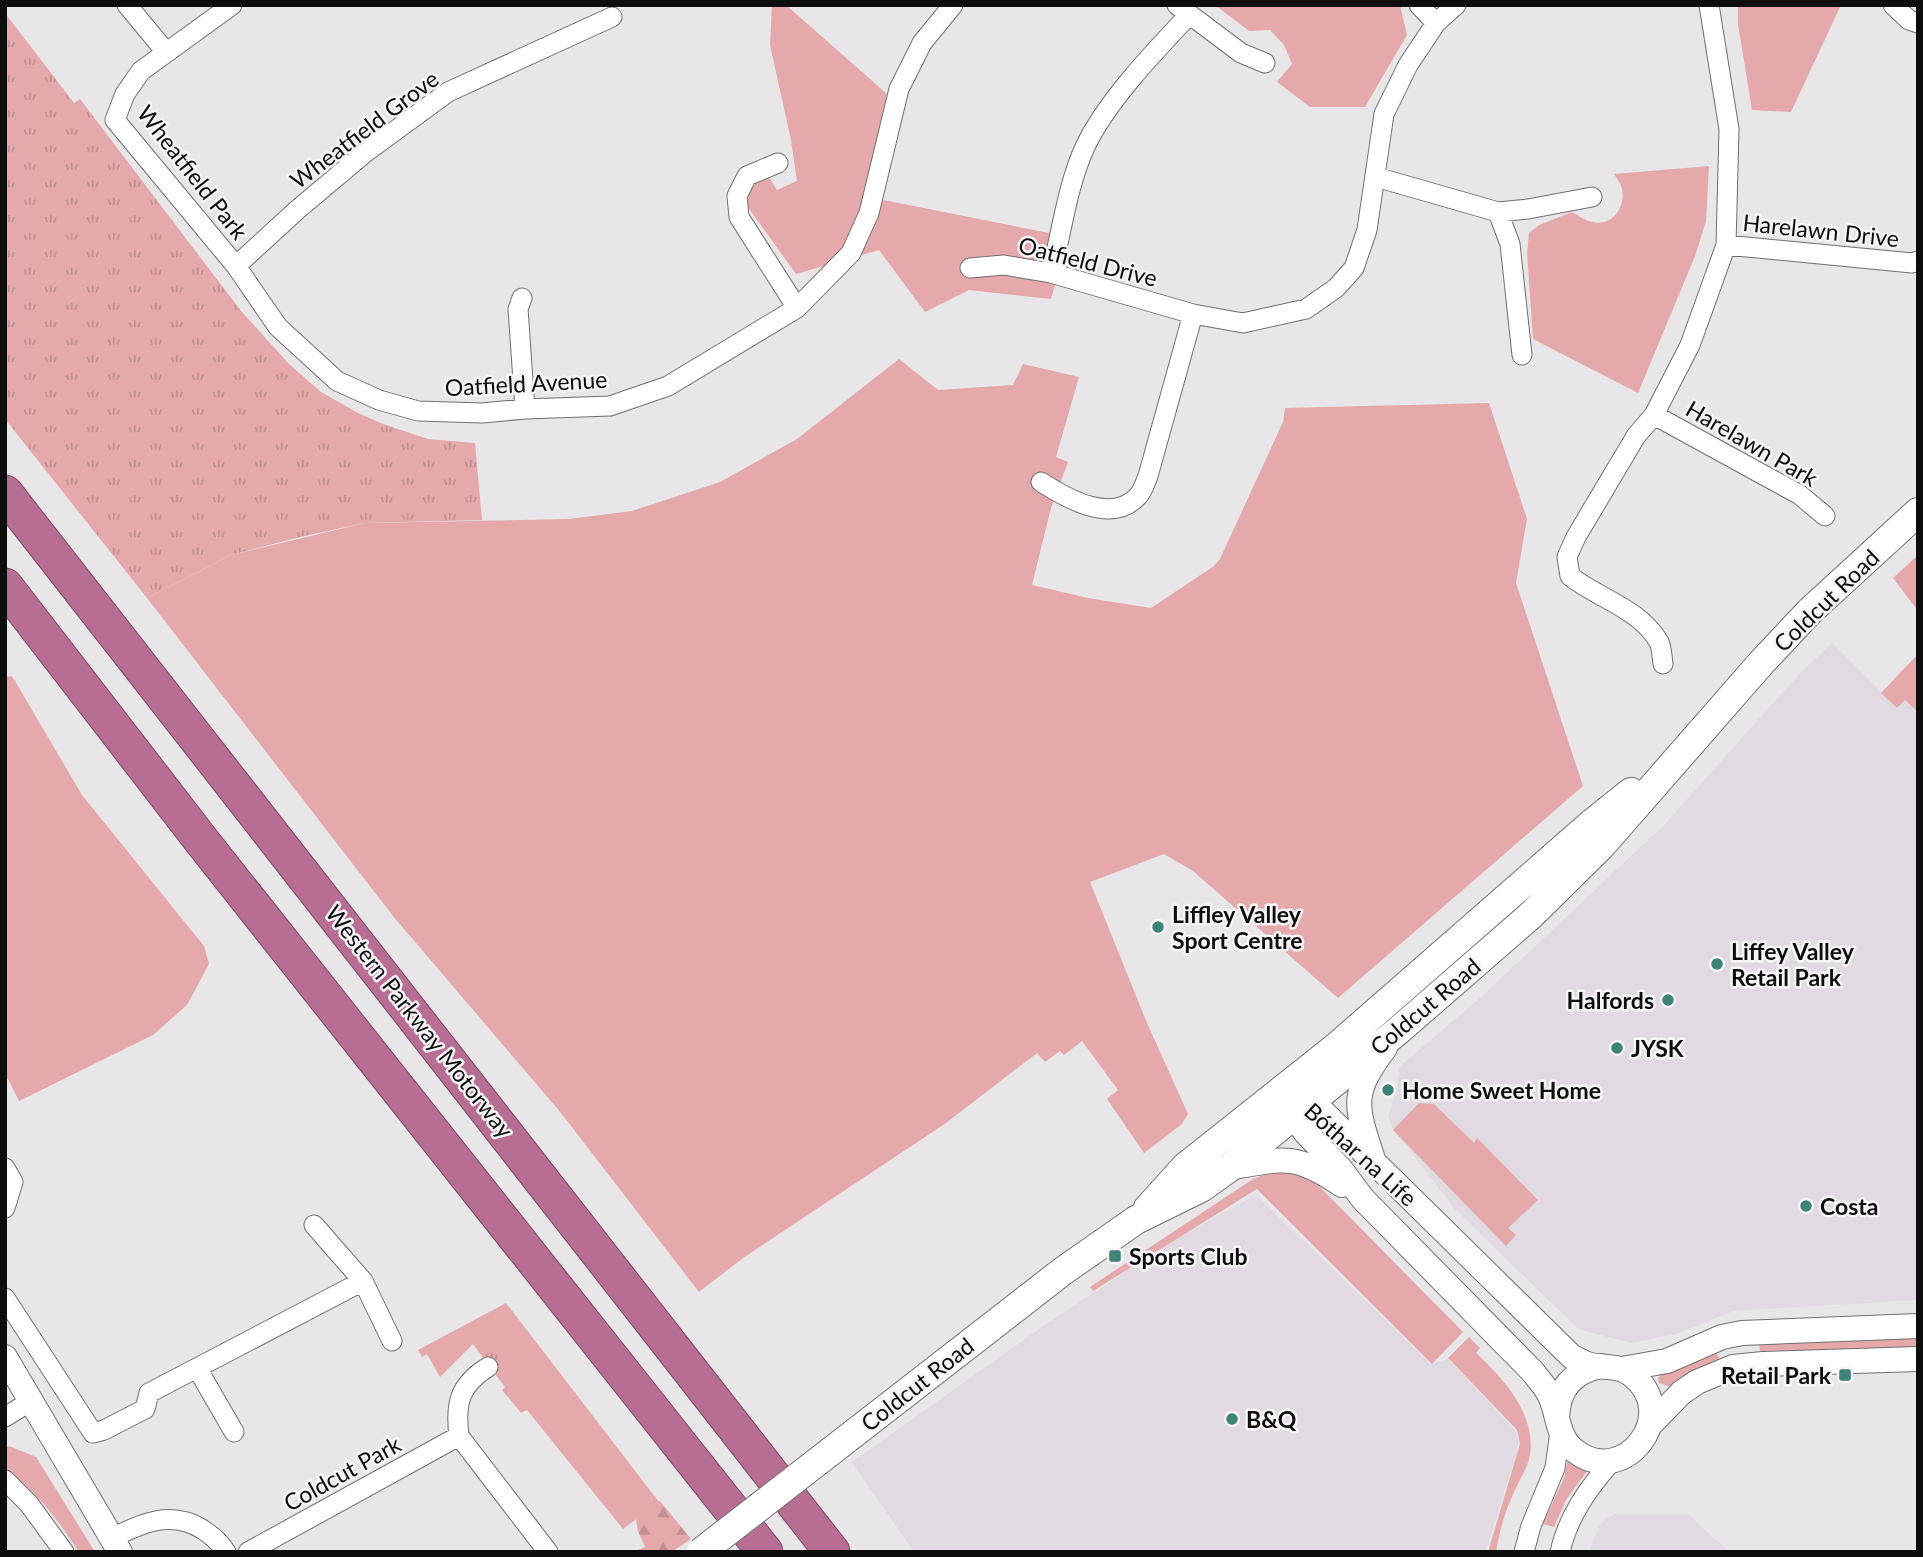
<svg xmlns="http://www.w3.org/2000/svg" width="1923" height="1557" viewBox="0 0 1923 1557" font-family="Lato,sans-serif">
  <style>
    .built { fill: #e1dae3 }
    .green { fill: #e5a9ab }
    .forest { fill: url(#forest-firs) }
    .park { fill: url(#park-tufts) }
    .lines { fill: none; stroke-linecap: round; stroke-linejoin: round }
    .minor-casing { stroke: #716f72; stroke-width: 21 }
    .tertiary-casing { stroke: #716f72; stroke-width: 26 }
    .secondary-casing { stroke: #716f72; stroke-width: 30 }
    .motorway-casing { stroke: #7c4c64; stroke-width: 37 }
    .minor { stroke: #fff; stroke-width: 19 }
    .tertiary { stroke: #fff; stroke-width: 24 }
    .secondary { stroke: #fff; stroke-width: 28 }
    .motorway { stroke: #b86e93; stroke-width: 35 }
    .secondary-bridge-casing { stroke: #716f72; stroke-width: 30; stroke-linecap: butt }
    .secondary-bridge { stroke: #fff; stroke-width: 28 }
    .poi-dot { fill: #3e8378; stroke: #f6f4f6; stroke-width: 2.5 }
    .labels { text-anchor: middle; dominant-baseline: central; stroke-width: 5; stroke-linejoin: round; paint-order: stroke }
    .street-label { font-size: 23px; fill: #0e0d0e; stroke: #f6f4f6 }
    .poi-label { font-size: 23px; font-weight: bold; fill: #0e0d0e; stroke: #f6f4f6; text-anchor: start }
  </style>
  <defs>
    <pattern id="forest-firs" width="22" height="20" patternUnits="userSpaceOnUse" patternTransform="scale(1.75)"><rect width="22" height="20" fill="#e5a9ab"/><path d="M5 1l3.5 6h-7zM16 11l3.5 6h-7z" fill="#c39092"/></pattern>
    <pattern id="park-tufts" width="24" height="20" patternUnits="userSpaceOnUse" patternTransform="scale(1.75)"><rect width="24" height="20" fill="#e5a9ab"/><path d="M3 7l-1-3M5 7V3M7 7l1-3M15 17l-1-3M17 17v-4M19 17l1-3" fill="none" stroke="#c39092"/></pattern>
  </defs>
  <rect width="100%" height="100%" fill="#e8e6e9"/>
  <path class="built" d="M 1832,643 L 1897,708 L 1905,699 L 1918,712 L 1918,1300 L 1733,1311 L 1677,1334 L 1631,1343 L 1578,1329 L 1454,1208 L 1391,1126 L 1388,1116 L 1396,1091 L 1400,1066 L 1479,999 L 1664,825 L 1800,673 Z
    M 1256,1195 L 1431,1364 L 1448,1359 L 1514,1429 L 1519,1441 L 1516,1457 L 1485,1552 L 914,1552 L 852,1462 L 1042,1327 L 1172,1241 Z
    M 1614,1514 L 1688,1514 L 1729,1552 L 1590,1552 L 1594,1537 L 1601,1523 Z"/>
  <path class="green" d="M 772,5 L 786,5 L 887,94 L 863,196 L 1069,237 L 1051,299 L 969,290 L 925,312 L 879,250 L 796,274 L 747,206 L 748,186 L 767,174 L 777,190 L 797,181 L 791,140 L 770,45 Z
    M 1215,5 L 1400,5 L 1407,35 L 1365,107 L 1310,107 L 1277,82 L 1292,64 L 1284,45 L 1270,30 L 1249,31 Z
    M 1738,5 L 1841,5 L 1791,112 L 1752,110 L 1738,24 Z
    M 1709,166 L 1706,221 L 1695,256 L 1638,393 L 1533,339 L 1527,253 L 1529,233 L 1539,225 L 1572,212 C 1579,216 1586,221 1593,222 C 1612,227 1626,207 1622,189 C 1621,184 1617,179 1614,174 Z
    M 899,359 L 938,390 L 1013,385 L 1023,364 L 1079,377 L 1056,457 L 1068,462 L 1051,508 L 1032,585 L 1088,598 L 1151,608 L 1214,566 L 1220,559 L 1283,422 L 1285,408 L 1489,403 L 1527,519 L 1516,583 L 1583,786 L 1338,998 L 1193,871 L 1164,854 L 1090,882 L 1147,1023 L 1188,1114 L 1182,1124 L 1144,1153 L 1107,1099 L 1118,1090 L 1082,1041 L 1064,1055 L 1060,1051 L 1045,1062 L 1037,1053 L 946,1123 L 743,1258 L 699,1292 L 561,1113 L 393,916 L 147,598 L 231,555 L 365,523 L 569,519 L 632,511 L 720,482 L 797,439 Z
    M 1918,555 L 1918,611 L 1893,578 Z
    M 1918,654 L 1918,712 L 1905,700 L 1897,708 L 1881,693 Z
    M 12,676 L 82,795 L 204,946 L 209,964 L 187,1005 L 153,1035 L 19,1101 L 8,1079 L 5,1080 L 5,677 Z
    M 1419,1103 L 1434,1104 L 1474,1143 L 1477,1138 L 1538,1200 L 1508,1228 L 1516,1235 L 1506,1246 L 1393,1130 Z
    M 1285,1172 L 1305,1177 L 1318,1185 L 1463,1332 L 1432,1364 L 1257,1189 L 1093,1291 L 1090,1287 L 1253,1179 L 1266,1174 Z
    M 506,1303 L 659,1502 L 623,1529 L 527,1410 L 521,1413 L 502,1390 L 505,1387 L 473,1344 L 440,1377 L 427,1354 L 422,1357 L 418,1350 Z
    M 1918,1335 L 1918,1348 L 1760,1351 L 1759,1341 Z
    M 1469,1337 L 1480,1348 L 1476,1353 C 1504,1379 1536,1414 1530,1455 C 1528,1467 1520,1479 1515,1490 C 1506,1509 1499,1531 1496,1552 L 1488,1552 L 1520,1444 L 1517,1430 L 1448,1358 Z
    M 1715,1350 L 1720,1359 L 1697,1368 L 1671,1387 L 1659,1383 L 1658,1378 L 1661,1375 Z
    M 9,1446 L 36,1457 L 95,1552 L 79,1552 C 59,1521 37,1492 8,1471 L 5,1468 L 5,1449 Z
    M 1568,1459 L 1588,1470 L 1566,1500 L 1554,1527 L 1543,1524 L 1564,1478 Z"/>
  <path class="forest" d="M 660,1501 L 691,1539 L 672,1552 L 633,1552 L 645,1547 L 638,1531 L 635,1513 Z"/>
  <path class="park" d="M 5,13 L 74,103 L 80,99 L 241,311 L 289,364 L 321,392 L 358,413 L 383,424 L 428,439 L 475,443 L 482,520 L 365,523 L 300,537 L 231,555 L 147,598 L 5,419 Z
    M 505,1338 L 522,1360 L 501,1375 L 484,1354 Z"/>
  <g class="lines">
    <defs>
      <path id="minor" d="M 127,5 L 166,52
        M 232,5 L 141,71 L 125,94 L 115,120 L 236,266 L 278,327 L 337,381 L 379,400 L 418,411 L 482,413 L 525,409 L 610,406 L 668,386 L 797,308 L 851,253 L 869,213 L 899,89 L 922,43 L 953,5
        M 1177,5 L 1241,53 L 1265,63
        M 1419,5 L 1436,23
        M 1893,5 L 1909,20 L 1918,23
        M 778,163 L 747,176 L 737,196 L 739,217 L 797,308
        M 1376,177 L 1498,212 L 1528,209 L 1592,197
        M 1498,212 L 1510,244 L 1522,355
        M 1726,245 L 1912,263 L 1918,261
        M 236,266 L 297,210 L 366,152 L 448,92 L 612,17
        M 970,268 L 1004,265 L 1051,273 L 1193,314 L 1243,323 L 1306,309 L 1336,288 L 1354,268 L 1367,230 L 1384,114 L 1408,65 L 1436,23 L 1456,5
        M 1051,273 C 1062,232 1067,186 1085,147 C 1106,102 1155,51 1189,15
        M 522,298 L 518,309 L 525,409
        M 1654,415 L 1800,495 L 1825,516
        M 1041,482 C 1066,498 1112,525 1138,496 C 1143,491 1145,483 1148,476 L 1193,314
        M 1663,664 C 1662,658 1662,648 1659,642 C 1639,608 1599,599 1570,576 L 1567,557 L 1576,537 L 1636,436 L 1654,415 L 1690,345 L 1726,245 L 1729,129 L 1709,5
        M 5,1168 L 13,1182 L 5,1208
        M 314,1225 L 363,1281
        M 5,1298 L 93,1433 L 104,1430 L 145,1409 L 149,1393 L 363,1281 L 392,1341
        M 197,1368 L 234,1432
        M 5,1417 L 31,1401
        M 459,1436 L 548,1552
        M 5,1480 L 29,1504 L 64,1552
        M 112,1538 C 142,1523 171,1510 202,1529 C 212,1536 219,1541 226,1552
        M 248,1552 L 459,1436 C 455,1404 459,1385 488,1367
        M 1524,1552 L 1531,1526 L 1555,1468 L 1560,1431
        M 1560,1552 C 1568,1516 1589,1487 1613,1460"/>
      <path id="tertiary" d="M 1282,1092 L 1310,1102 L 1320,1109 L 1572,1357 C 1577,1359 1582,1362 1587,1364 C 1602,1369 1618,1364 1632,1375 C 1682,1414 1624,1489 1575,1451 C 1556,1437 1559,1413 1549,1394 C 1545,1386 1538,1379 1533,1372 L 1363,1199 L 1339,1167 L 1306,1133 L 1294,1116 Z
        M 1372,1156 C 1355,1105 1351,1093 1385,1048
        M 1229,1168 C 1284,1158 1295,1153 1342,1185
        M 5,1357 L 120,1552
        M 1622,1369 L 1667,1361 L 1722,1337 L 1742,1333 L 1918,1326
        M 1557,1418 C 1558,1389 1572,1372 1601,1366
        M 1650,1425 L 1681,1393 L 1697,1382 L 1733,1367 L 1763,1364 L 1918,1359"/>
      <path id="secondary" d="M 1148,1208 L 1185,1167 L 1336,1047 L 1591,824 L 1631,792
        M 830,1452 L 1063,1271 L 1136,1220 L 1201,1188 L 1229,1168 L 1399,1030 L 1530,916 L 1602,845 L 1762,662 L 1810,611 L 1918,512"/>
      <path id="motorway" d="M 5,493 L 832,1552
        M 5,586 L 201,840 L 765,1552"/>
    </defs>
    <use href="#minor" class="minor-casing"/>
    <use href="#tertiary" class="tertiary-casing"/>
    <use href="#secondary" class="secondary-casing"/>
    <use href="#motorway" class="motorway-casing"/>
    <use href="#minor" class="minor"/>
    <use href="#tertiary" class="tertiary"/>
    <use href="#secondary" class="secondary"/>
    <use href="#motorway" class="motorway"/>
    <defs>
      <path id="secondary-bridge" d="M 701,1552 L 830,1452"/>
    </defs>
    <use href="#secondary-bridge" class="secondary-bridge-casing"/>
    <use href="#secondary-bridge" class="secondary-bridge"/>
  </g>
  <g class="poi-dot">
    <circle cx="1158" cy="927" r="7"/>
    <circle cx="1717" cy="964" r="7"/>
    <circle cx="1668" cy="1000" r="7"/>
    <circle cx="1617" cy="1048" r="7"/>
    <circle cx="1388" cy="1090" r="7"/>
    <circle cx="1806" cy="1206" r="7"/>
    <rect x="1108" y="1249" width="14" height="14" rx="3.5"/>
    <rect x="1838" y="1368" width="14" height="14" rx="3.5"/>
    <circle cx="1232" cy="1419" r="7"/>
  </g>
  <g class="labels">
    <g class="street-label">
      <text transform="translate(364 129) rotate(-37)">Wheatfield Grove</text>
      <text transform="translate(193 172) rotate(52)">Wheatfield Park</text>
      <text transform="translate(1821 230) rotate(6)">Harelawn Drive</text>
      <text transform="translate(1088 261) rotate(14)">Oatfield Drive</text>
      <text transform="translate(526 383) rotate(-3)">Oatfield Avenue</text>
      <text transform="translate(1752 443) rotate(30)">Harelawn Park</text>
      <text transform="translate(1826 600) rotate(-44)">Coldcut Road</text>
      <text transform="translate(1425 1006) rotate(-40)">Coldcut Road</text>
      <text transform="translate(420 1021) rotate(52)">Western Parkway Motorway</text>
      <text transform="translate(1361 1154) rotate(42)">Bóthar na Life</text>
      <text transform="translate(917 1384) rotate(-38)">Coldcut Road</text>
      <text transform="translate(342 1473) rotate(-29)">Coldcut Park</text>
    </g>
    <g class="poi-label">
      <text x="1172" y="914">Liffley Valley<tspan x="1172" dy="26">Sport Centre</tspan></text>
      <text x="1731" y="951">Liffey Valley<tspan x="1731" dy="26">Retail Park</tspan></text>
      <text x="1654" y="1000" text-anchor="end">Halfords</text>
      <text x="1631" y="1048">JYSK</text>
      <text x="1402" y="1090">Home Sweet Home</text>
      <text x="1820" y="1206">Costa</text>
      <text x="1129" y="1256">Sports Club</text>
      <text x="1831" y="1375" text-anchor="end">Retail Park</text>
      <text x="1246" y="1419">B&amp;Q</text>
    </g>
  </g>
  <rect width="1923" height="1557" fill="none" stroke="#0e0d0e" stroke-width="14"/>
</svg>
